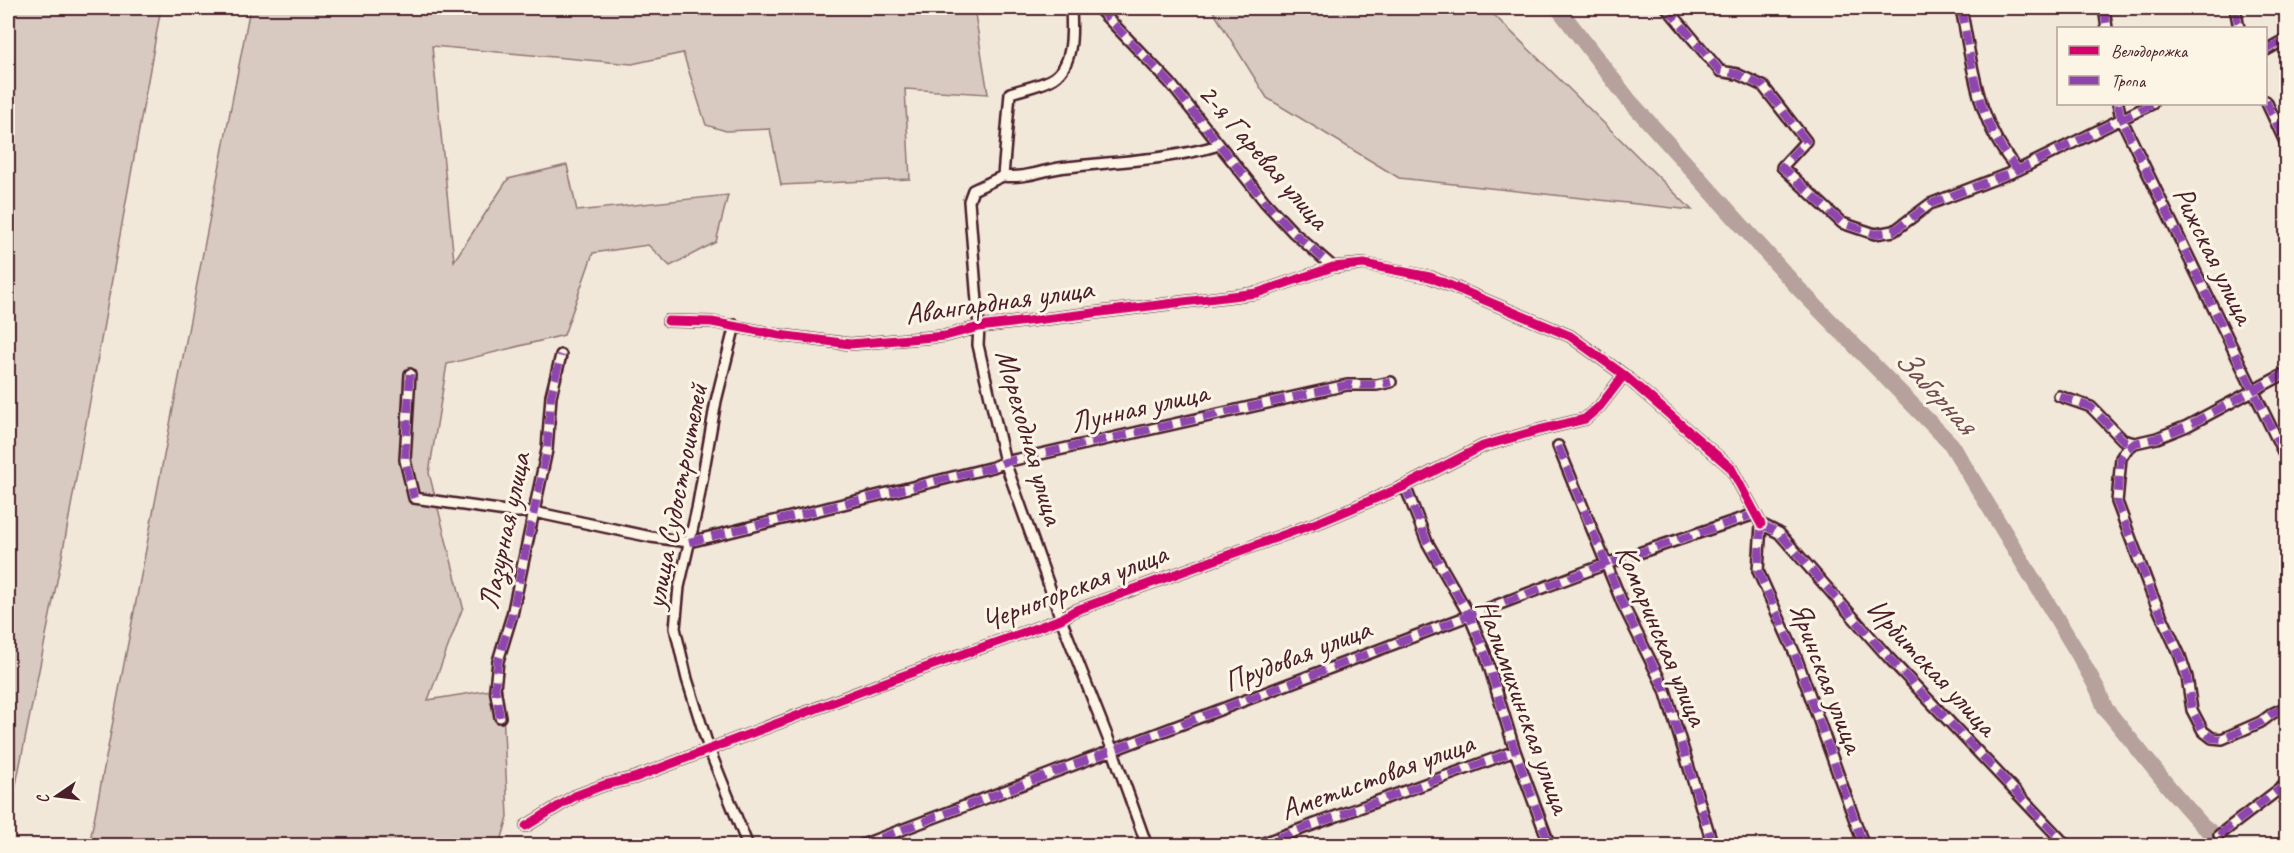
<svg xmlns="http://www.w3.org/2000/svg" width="2294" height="853" viewBox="0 0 2294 853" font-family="Caveat,sans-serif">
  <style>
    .green { fill: #d8cac0; stroke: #917476; stroke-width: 1.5 }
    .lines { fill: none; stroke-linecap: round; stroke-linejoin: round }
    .river { stroke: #b6a19c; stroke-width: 16 }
    .minor-casing { stroke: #4a1f2b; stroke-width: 14 }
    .minor { stroke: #fcf5e5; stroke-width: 9 }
    .quiet { stroke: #8e44ad; stroke-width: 8; stroke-dasharray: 15 8; stroke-linecap: butt }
    .cycleway-casing { stroke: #fcf5e5; stroke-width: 13 }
    .cycleway { stroke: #d6006c; stroke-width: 9 }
    .labels { text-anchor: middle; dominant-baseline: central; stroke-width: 6; stroke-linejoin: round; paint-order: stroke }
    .street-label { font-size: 30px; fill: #4a1f2b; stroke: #fcf5e5 }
    .water-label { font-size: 32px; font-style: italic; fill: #704c53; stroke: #fcf5e5 }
  </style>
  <rect width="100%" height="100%" fill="#f1e8da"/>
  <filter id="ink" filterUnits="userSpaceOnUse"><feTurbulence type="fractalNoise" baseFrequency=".0167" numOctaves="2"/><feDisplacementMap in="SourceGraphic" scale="12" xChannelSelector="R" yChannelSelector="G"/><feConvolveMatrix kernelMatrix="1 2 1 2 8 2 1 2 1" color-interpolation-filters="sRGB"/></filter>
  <g filter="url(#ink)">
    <path class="green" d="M 8,8 L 161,8 L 62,556 L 8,824 Z
      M 250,8 L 774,8 L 771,10 L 780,8 L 974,8 L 988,94 L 905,89 L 910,179 L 781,185 L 770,129 L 726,131 L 706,125 L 683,53 L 632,64 L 432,46 L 454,261 L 508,179 L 567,165 L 577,211 L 728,195 L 716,242 L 670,266 L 648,245 L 593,253 L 564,335 L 447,364 L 429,473 L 463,607 L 428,700 L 502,688 L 508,817 L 500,845 L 89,846 Z
      M 1211,8 L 1487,8 L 1692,210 L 1399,178 L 1267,98 Z"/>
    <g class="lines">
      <path class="river" d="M 1558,8 L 1628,99 L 1798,288 L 1951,444 L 2077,652 L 2098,690 L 2105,708 L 2172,791 L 2202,825 L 2228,846"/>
      <defs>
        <path id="minor" d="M 1098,8 L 1170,83 L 1265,202 L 1293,232 L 1333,267
          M 1667,8 L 1720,71 L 1737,74 L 1763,86 L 1806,141 L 1782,167 L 1842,223 L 1875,234 L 1894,231 L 1930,204 L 2018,170 L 2152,104
          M 1961,8 C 1973,67 1976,122 2018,170
          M 2104,8 L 2107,28
          M 2235,8 L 2239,28
          M 2266,50 L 2286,39
          M 2266,101 L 2286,144
          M 2118,104 L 2121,118 L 2286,458
          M 1003,176 L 973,190 L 969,201 L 979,327 L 978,345 L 1005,462 L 1061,619 L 1113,751 L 1147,846
          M 1003,176 C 1026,179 1045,169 1067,167 C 1118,161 1169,160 1219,145
          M 1003,176 L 1010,93 C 1023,89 1038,86 1050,80 C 1075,68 1072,30 1071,8
          M 668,321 L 712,322 L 779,335 L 850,344 L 945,336 L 979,327 L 1257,293 L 1333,267 L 1364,264 L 1430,277 L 1570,336 L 1624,375 L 1731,468 L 1761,524
          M 735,325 L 716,401 L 697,509 L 679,587 L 675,628 L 687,679 L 709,749 L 748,846
          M 2286,373 L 2187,426 L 2157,438 L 2135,443 L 2127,449 L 2121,458 L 2117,502 L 2152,595 L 2180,656 L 2187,677 L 2192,710 L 2203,731 L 2212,738 L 2222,739 L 2261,722 L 2273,713 L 2286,707
          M 410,374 L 405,460 L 414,498 L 513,512 L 534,512 L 651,537 L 689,542 L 993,467 L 1005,462 L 1347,385 L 1377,385 L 1391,382
          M 2059,396 L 2091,407 L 2123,440 L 2135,443
          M 1558,446 L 1623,605 L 1665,690 L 1713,846
          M 1405,486 L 1427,542 L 1469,615 L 1485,653 L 1515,751 L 1550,846
          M 1761,524 L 1779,533 L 1888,657 L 2067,846
          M 1761,524 L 1758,571 L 1795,654 L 1864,846
          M 500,717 L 495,688 L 498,661 L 512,615 L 547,450 L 551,396 L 561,355
          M 526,826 L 575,796 L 604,785 L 634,778 L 891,680 L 1061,619 L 1074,611 L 1322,521 L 1405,486 L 1483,446 L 1539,430 L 1585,419 L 1600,406 L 1624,375
          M 2219,835 L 2286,784
          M 1966,845 L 1966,846
          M 859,846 L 1606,564 L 1755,514
          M 1255,846 L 1515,751"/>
      </defs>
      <use href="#minor" class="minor-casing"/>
      <use href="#minor" class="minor"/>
      <path class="quiet" d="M 1098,8 L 1170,83 L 1265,202 L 1293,232 L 1333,267
        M 1667,8 L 1720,71 L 1737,74 L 1763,86 L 1806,141 L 1782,167 L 1842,223 L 1875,234 L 1894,231 L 1930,204 L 2018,170 L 2152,104
        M 1961,8 C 1973,67 1976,122 2018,170
        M 2104,8 L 2107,28
        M 2235,8 L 2239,28
        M 2266,50 L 2286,39
        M 2266,101 L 2286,144
        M 2118,104 L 2121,118 L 2286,458
        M 2286,373 L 2187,426 L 2157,438 L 2135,443 L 2127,449 L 2121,458 L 2117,502 L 2152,595 L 2180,656 L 2187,677 L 2192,710 L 2203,731 L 2212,738 L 2222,739 L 2261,722 L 2273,713 L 2286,707
        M 410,374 L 405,460 L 414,498
        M 2059,396 L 2091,407 L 2123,440 L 2135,443
        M 1558,446 L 1623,605 L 1665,690 L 1713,846
        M 1405,486 L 1427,542 L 1469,615 L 1485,653 L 1515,751 L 1550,846
        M 1761,524 L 1779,533 L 1888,657 L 2067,846
        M 1761,524 L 1758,571 L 1795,654 L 1864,846
        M 689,542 L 993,467 L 1005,462 L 1347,385 L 1377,385 L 1391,382
        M 500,717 L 495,688 L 498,661 L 512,615 L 547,450 L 551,396 L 561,355
        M 2219,835 L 2286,784
        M 1966,845 L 1966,846
        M 859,846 L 1606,564 L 1755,514
        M 1255,846 L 1515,751"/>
      <defs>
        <path id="cycleway" d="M 668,321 L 712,322 L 779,335 L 850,344 L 945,336 L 979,327 L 1257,293 L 1333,267 L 1364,264 L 1430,277 L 1570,336 L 1624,375 L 1731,468 L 1761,524
          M 526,826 L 575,796 L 604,785 L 634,778 L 891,680 L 1061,619 L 1074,611 L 1322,521 L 1405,486 L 1483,446 L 1539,430 L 1585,419 L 1600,406 L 1624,375"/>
      </defs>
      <use href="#cycleway" class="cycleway-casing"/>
      <use href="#cycleway" class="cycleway"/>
    </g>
  </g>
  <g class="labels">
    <g class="street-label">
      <text transform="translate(1264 156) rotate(49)">2-я Гаревая улица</text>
      <text transform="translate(2214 255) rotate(64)">Рижская улица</text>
      <text transform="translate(999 301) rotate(-8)">Авангардная улица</text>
      <text transform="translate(1139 407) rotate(-13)">Лунная улица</text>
      <text transform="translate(1030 437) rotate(74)">Мореходная улица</text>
      <text transform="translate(676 496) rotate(-79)">улица Судостроителей</text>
      <text transform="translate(504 531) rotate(-78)">Лазурная улица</text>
      <text transform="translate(1074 587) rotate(-21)">Черногорская улица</text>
      <text transform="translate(1662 635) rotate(67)">Комаринская улица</text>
      <text transform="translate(1297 655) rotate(-21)">Прудовая улица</text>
      <text transform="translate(1932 667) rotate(47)">Ирбитская улица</text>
      <text transform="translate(1827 677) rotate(69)">Яринская улица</text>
      <text transform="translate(1524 706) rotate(70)">Налимихинская улица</text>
      <text transform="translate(1377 776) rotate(-20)">Аметистовая улица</text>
    </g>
    <g class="water-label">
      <text transform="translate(1936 391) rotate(47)">Заборная</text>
    </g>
  </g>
  <rect width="2294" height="853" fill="none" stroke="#fcf5e5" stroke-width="30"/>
  <rect x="15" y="15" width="2264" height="823" fill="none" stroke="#4a1f2b" stroke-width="2" filter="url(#ink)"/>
  <rect x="2057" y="27" width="210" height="78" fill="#fcf5e5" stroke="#b59f9b" stroke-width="1.5"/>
  <rect x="2069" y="46" width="30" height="9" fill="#d6006c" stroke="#b59f9b" stroke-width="1.5"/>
  <text x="2111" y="57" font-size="18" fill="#4a1f2b">Велодорожка</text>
  <rect x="2069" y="76" width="30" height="9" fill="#8e44ad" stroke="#b59f9b" stroke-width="1.5"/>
  <text x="2111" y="87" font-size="18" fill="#4a1f2b">Тропа</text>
  <g transform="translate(57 796) rotate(256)" stroke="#fcf5e5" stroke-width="4.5" paint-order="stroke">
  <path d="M0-4.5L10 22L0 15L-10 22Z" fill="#4a1f2b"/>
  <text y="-9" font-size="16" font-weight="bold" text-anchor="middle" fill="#4a1f2b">С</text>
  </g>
</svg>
